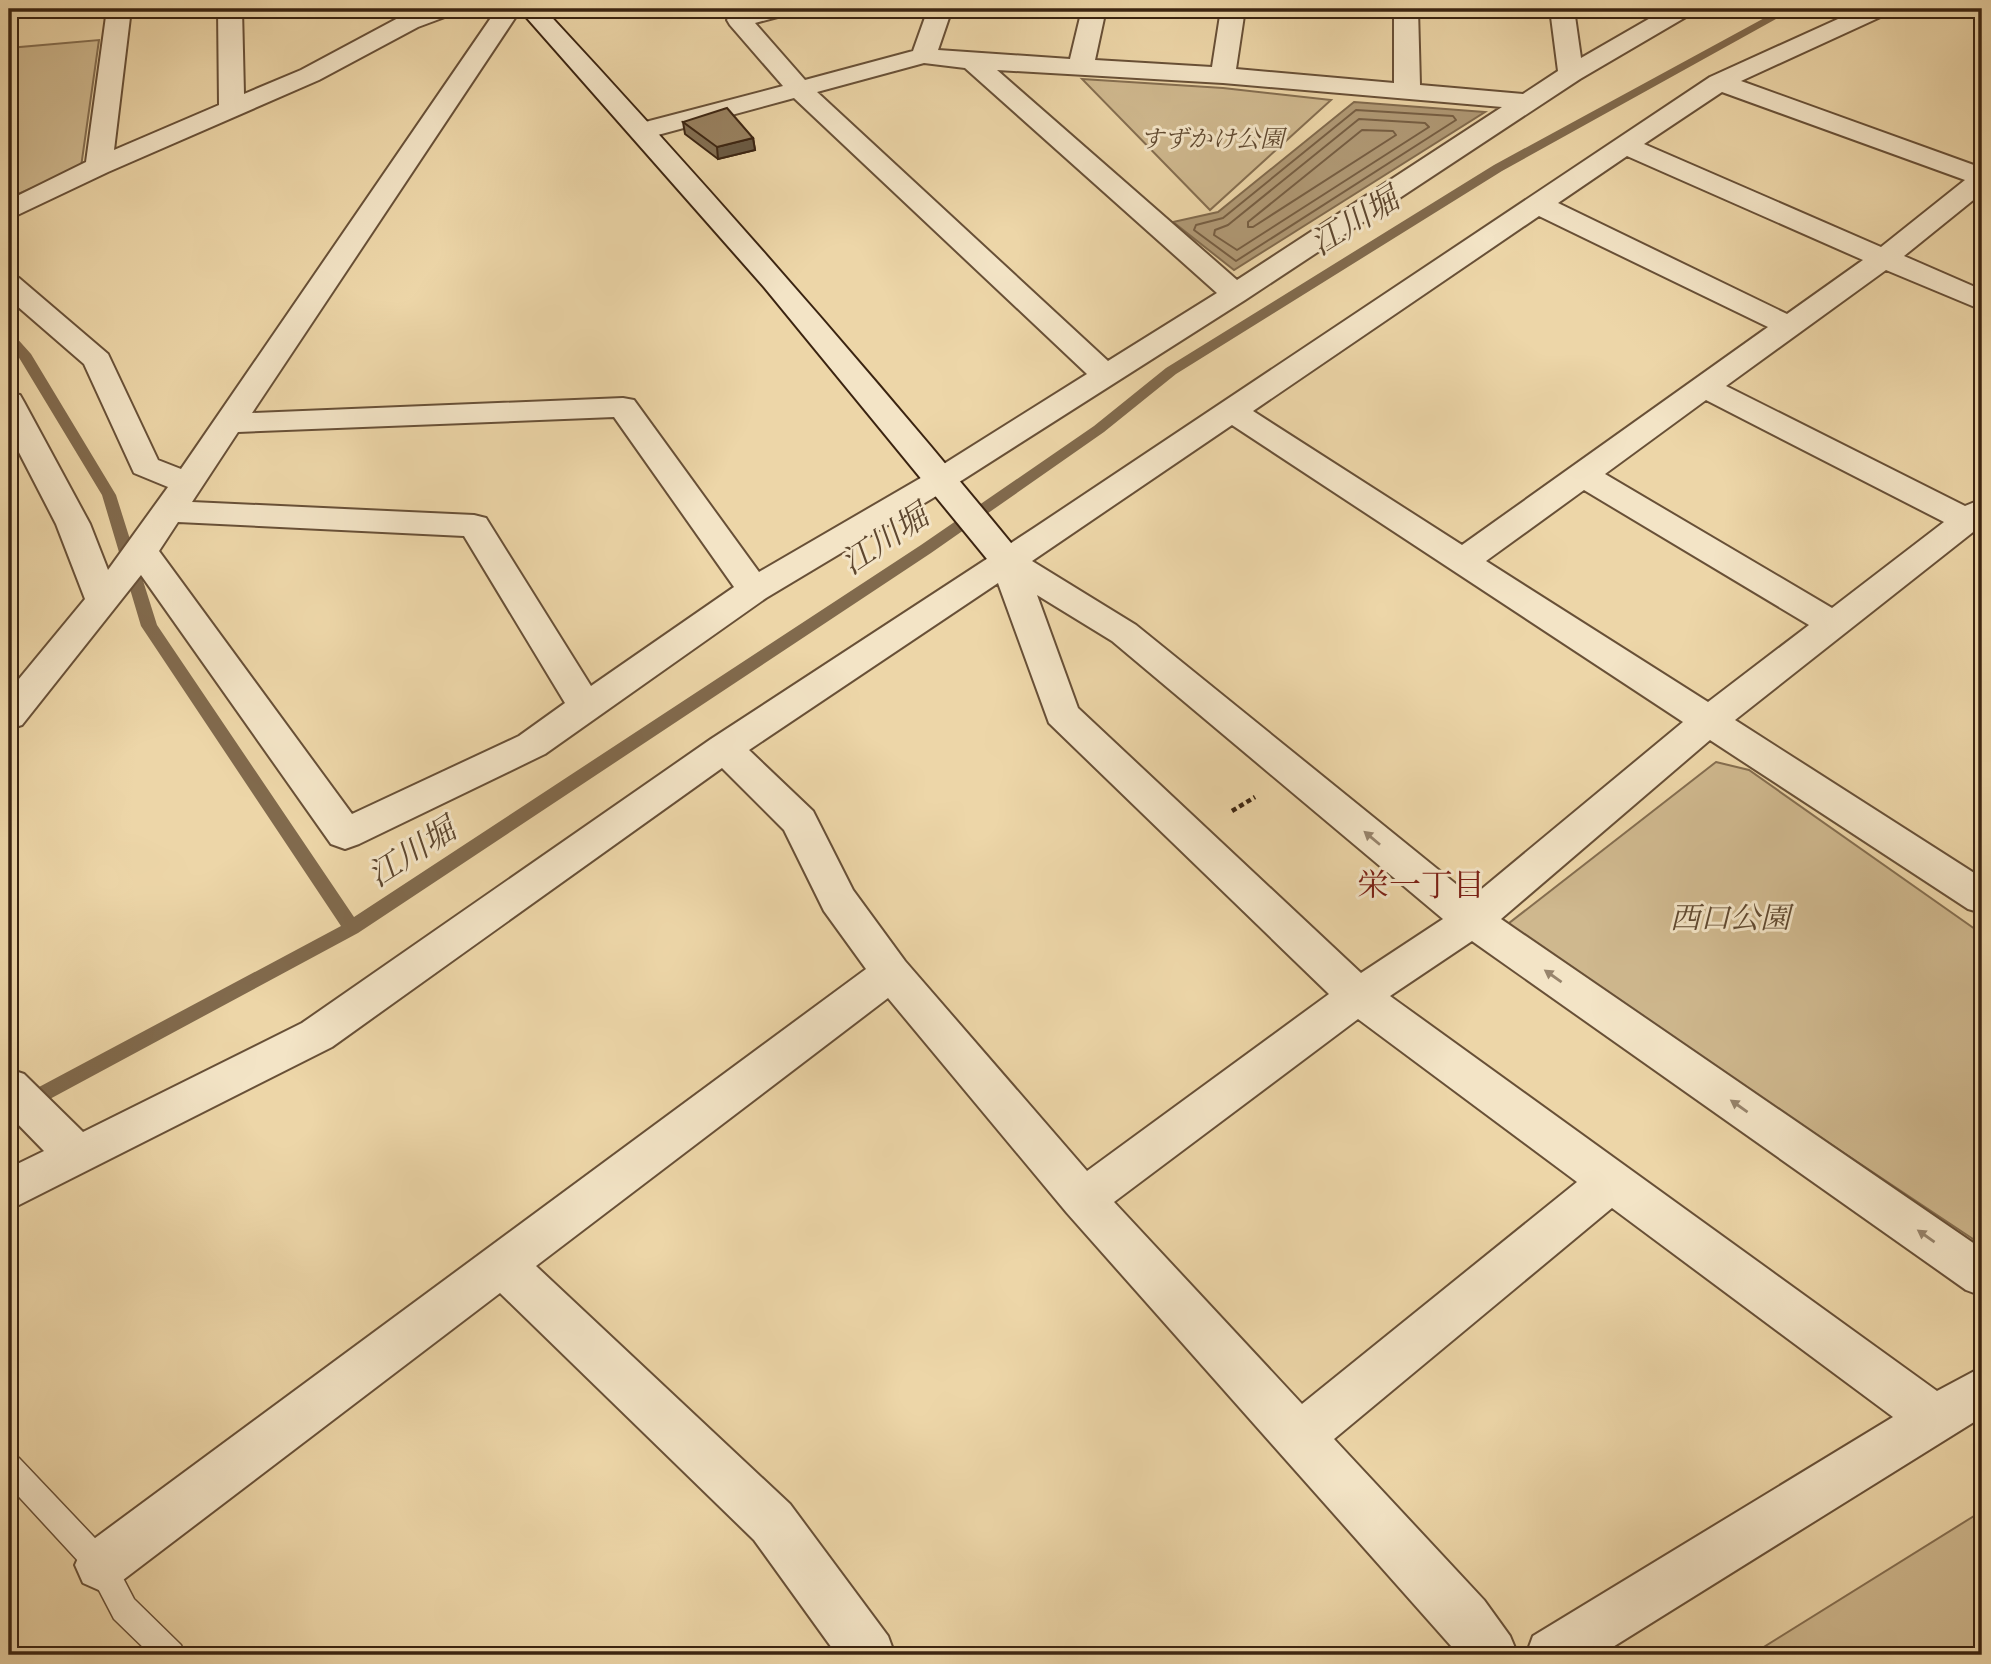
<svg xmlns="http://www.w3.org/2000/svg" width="1991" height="1664" viewBox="0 0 1991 1664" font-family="'IM FELL Double Pica','Noto Serif JP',serif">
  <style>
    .green { fill: #cfb88e; stroke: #856e50; stroke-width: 2 }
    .water { fill: #b09975; stroke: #816a4d; stroke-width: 2 }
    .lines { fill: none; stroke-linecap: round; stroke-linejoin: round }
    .shore { stroke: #765e43; stroke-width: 2 }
    .stream { fill: #816a4d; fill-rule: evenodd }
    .lane-casing { stroke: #685037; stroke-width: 3 }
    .street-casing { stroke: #685037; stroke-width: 4 }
    .secondary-casing { stroke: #3b2411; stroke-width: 4 }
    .path { stroke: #3b2411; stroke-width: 4.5; stroke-dasharray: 5 3.5; stroke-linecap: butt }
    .lane { fill: #f3e4c6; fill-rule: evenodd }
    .street { fill: #f3e4c6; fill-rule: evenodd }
    .secondary { fill: #f3e4c6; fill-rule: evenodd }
    .wall { fill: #836f53; stroke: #3b2411; stroke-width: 2 }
    .shaded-wall { fill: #6a5a43; stroke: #3b2411; stroke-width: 2 }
    .building { fill: #988160; stroke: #3b2411; stroke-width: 2 }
    .oneway { fill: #97846c }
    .labels { text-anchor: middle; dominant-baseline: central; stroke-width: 6; stroke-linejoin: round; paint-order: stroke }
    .far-park-label { font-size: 24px; font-style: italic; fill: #604930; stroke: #f3e4c6 }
    .park-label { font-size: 30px; font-style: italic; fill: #604930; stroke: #f3e4c6 }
    .water-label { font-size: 32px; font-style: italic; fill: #5e472f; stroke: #f3e4c6 }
    .neighbourhood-label { font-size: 32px; fill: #7a1f14; stroke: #f3e4c6 }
  </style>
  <rect width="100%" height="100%" fill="#edd6a8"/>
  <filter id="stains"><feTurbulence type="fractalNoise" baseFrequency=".00286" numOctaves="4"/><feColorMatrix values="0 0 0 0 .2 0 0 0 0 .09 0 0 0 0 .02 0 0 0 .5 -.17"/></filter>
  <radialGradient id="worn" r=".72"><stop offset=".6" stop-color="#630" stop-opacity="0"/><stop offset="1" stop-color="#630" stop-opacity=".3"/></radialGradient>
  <path class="green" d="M 99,40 L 81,167 L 9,198 L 9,48 Z
    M 1082,79 L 1223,88 L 1331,100 L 1210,210 Z
    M 1716,762 L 1749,770 L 1982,934 L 1982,1245 L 1504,927 Z
    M 1982,1511 L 1982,1655 L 1751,1655 Z"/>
  <path class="water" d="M 1354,102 L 1485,112 L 1234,270 L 1173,222 L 1218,212 Z"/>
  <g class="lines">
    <path class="shore" d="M 1356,110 L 1453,116 L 1456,120 L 1236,261 L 1194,230 L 1196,225 L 1223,218 Z
      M 1359,119 L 1425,123 L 1429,127 L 1237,250 L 1214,235 L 1215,230 L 1228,225 Z
      M 1362,130 L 1393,131 L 1396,135 L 1253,227 L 1248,227 L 1248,222 Z"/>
    <path class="stream" d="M 1781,9 L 1794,9 L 1502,171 L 1176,374 L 1104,432 L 931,553 L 358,933 L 9,1121 L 9,1103 L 341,926 L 141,626 L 102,495 L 18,356 L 9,346 L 9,334 L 14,335 L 31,354 L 116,495 L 157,625 L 354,917 L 921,545 L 1094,426 L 1166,368 L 1494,165 Z"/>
    <defs>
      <path id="lane" d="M 9,1454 L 19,1458 L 111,1555 L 134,1599 L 181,1645 L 185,1655 L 151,1655 L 114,1619 L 91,1575 L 9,1486 Z"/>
      <path id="street" d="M 107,9 L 131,9 L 114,150 L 219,105 L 218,9 L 242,9 L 244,94 L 301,70 L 400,17 L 423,9 L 457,9 L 453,14 L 418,27 L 319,80 L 108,172 L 9,219 L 9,200 L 86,162 Z
        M 497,9 L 521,9 L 252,413 L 623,398 L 634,400 L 759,572 L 931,472 L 1087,374 L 794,98 L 643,139 L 634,137 L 630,131 L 634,125 L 783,86 L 730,25 L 727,20 L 730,15 L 754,9 L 793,9 L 789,14 L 755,23 L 805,80 L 913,51 L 928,9 L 952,9 L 938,50 L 1070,59 L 1082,9 L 1106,9 L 1095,60 L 1212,67 L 1221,9 L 1245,9 L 1236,69 L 1394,83 L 1394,9 L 1418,9 L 1420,85 L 1523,94 L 1558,71 L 1550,9 L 1574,9 L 1581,58 L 1666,9 L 1695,9 L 1691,14 L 1580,79 L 1245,300 L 953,486 L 766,598 L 545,754 L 359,844 L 345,849 L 331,844 L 141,575 L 22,725 L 9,729 L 9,691 L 85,599 L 56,524 L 9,433 L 9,393 L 20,395 L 24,402 L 90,524 L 108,570 L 168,487 L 134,473 L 84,364 L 9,299 L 9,275 L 19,278 L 108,354 L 158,460 L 181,469 ZM 924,63 L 965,68 L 1217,293 L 1108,361 L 817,92 ZM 997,70 L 1223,83 L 1502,107 L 1237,280 ZM 614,417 L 734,587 L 591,686 L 486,518 L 474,515 L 192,502 L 238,432 ZM 178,522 L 464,536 L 565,703 L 519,736 L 352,814 L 159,551 Z
        M 1860,9 L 1891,9 L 1887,14 L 1741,81 L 1982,168 L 1982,193 L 1904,256 L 1982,290 L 1982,310 L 1886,270 L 1726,386 L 1965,506 L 1982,499 L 1982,525 L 1735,720 L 1982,878 L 1982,913 L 1968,909 L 1710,740 L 1501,919 L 1982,1249 L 1982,1296 L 1966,1290 L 1472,941 L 1390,996 L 1937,1391 L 1982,1367 L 1982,1417 L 1600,1655 L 1526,1655 L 1533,1636 L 1893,1417 L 1612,1208 L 1334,1439 L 1484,1600 L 1510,1636 L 1518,1655 L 1459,1655 L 1067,1213 L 888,998 L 536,1266 L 790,1504 L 888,1636 L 895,1655 L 837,1655 L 754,1540 L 500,1293 L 119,1583 L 101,1591 L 83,1583 L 75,1565 L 83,1547 L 866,969 L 824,911 L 784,830 L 722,768 L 332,1047 L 9,1210 L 9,1168 L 44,1151 L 9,1115 L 9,1069 L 24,1074 L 83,1132 L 302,1023 L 711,739 L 1034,528 L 1710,77 ZM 1722,92 L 1965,180 L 1881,247 L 1644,144 ZM 1627,156 L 1863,260 L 1787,314 L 1558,203 ZM 1539,216 L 1768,327 L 1462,545 L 1253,411 ZM 1706,400 L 1944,522 L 1832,608 L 1605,474 ZM 1232,425 L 1683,722 L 1472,897 L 1136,625 L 1032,561 ZM 1584,490 L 1809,625 L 1708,702 L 1486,561 ZM 998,583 L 1049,723 L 1329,994 L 1087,1171 L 905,961 L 853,890 L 813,811 L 749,750 ZM 1037,595 L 1112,641 L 1443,919 L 1361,973 L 1078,708 ZM 1358,1019 L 1577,1182 L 1302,1404 L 1114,1202 Z"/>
      <path id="secondary" d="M 519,9 L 544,9 C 708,186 867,367 1020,554 L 1025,562 L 1020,570 L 1008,573 L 996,570 L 764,287 Z"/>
    </defs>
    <use href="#lane" class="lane-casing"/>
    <use href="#street" class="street-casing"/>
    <use href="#secondary" class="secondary-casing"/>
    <path class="path" d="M 1232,811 L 1255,797"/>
    <use href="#lane" class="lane"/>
    <use href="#street" class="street"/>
    <use href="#secondary" class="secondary"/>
  </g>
  <path class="wall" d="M 683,122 L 753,138 L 755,150 L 718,159 L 685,134 Z"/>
  <path class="shaded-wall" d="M 753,138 L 755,150 L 718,159 L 717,147 Z"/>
  <path class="building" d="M 727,108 L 753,138 L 717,147 L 683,122 Z"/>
  <defs><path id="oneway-solid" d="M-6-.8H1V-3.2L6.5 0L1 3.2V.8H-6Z" transform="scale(1.75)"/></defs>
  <g class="oneway">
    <use href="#oneway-solid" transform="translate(1372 838) rotate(-140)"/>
    <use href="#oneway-solid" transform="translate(1553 976) rotate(-145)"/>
    <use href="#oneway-solid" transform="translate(1739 1106) rotate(-145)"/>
    <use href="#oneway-solid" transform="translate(1926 1236) rotate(-145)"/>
  </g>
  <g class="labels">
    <g class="far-park-label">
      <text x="1212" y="139">すずかけ公園</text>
    </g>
    <g class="park-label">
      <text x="1730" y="918">西口公園</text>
    </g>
    <g class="water-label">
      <text transform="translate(1355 222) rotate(-32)">江川堀</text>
      <text transform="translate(885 540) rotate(-34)">江川堀</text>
      <text transform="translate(412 853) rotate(-33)">江川堀</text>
    </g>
    <g class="neighbourhood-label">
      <text x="1421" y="886">栄一丁目</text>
    </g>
  </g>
  <rect width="1991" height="1664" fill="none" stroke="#edd6a8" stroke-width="35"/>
  <rect x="10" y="10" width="1970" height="1643" fill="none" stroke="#3b2411" stroke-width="3.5"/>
  <rect x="18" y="18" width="1956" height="1629" fill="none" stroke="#3b2411" stroke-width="2"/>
  <rect width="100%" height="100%" filter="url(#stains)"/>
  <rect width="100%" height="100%" fill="url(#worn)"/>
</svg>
